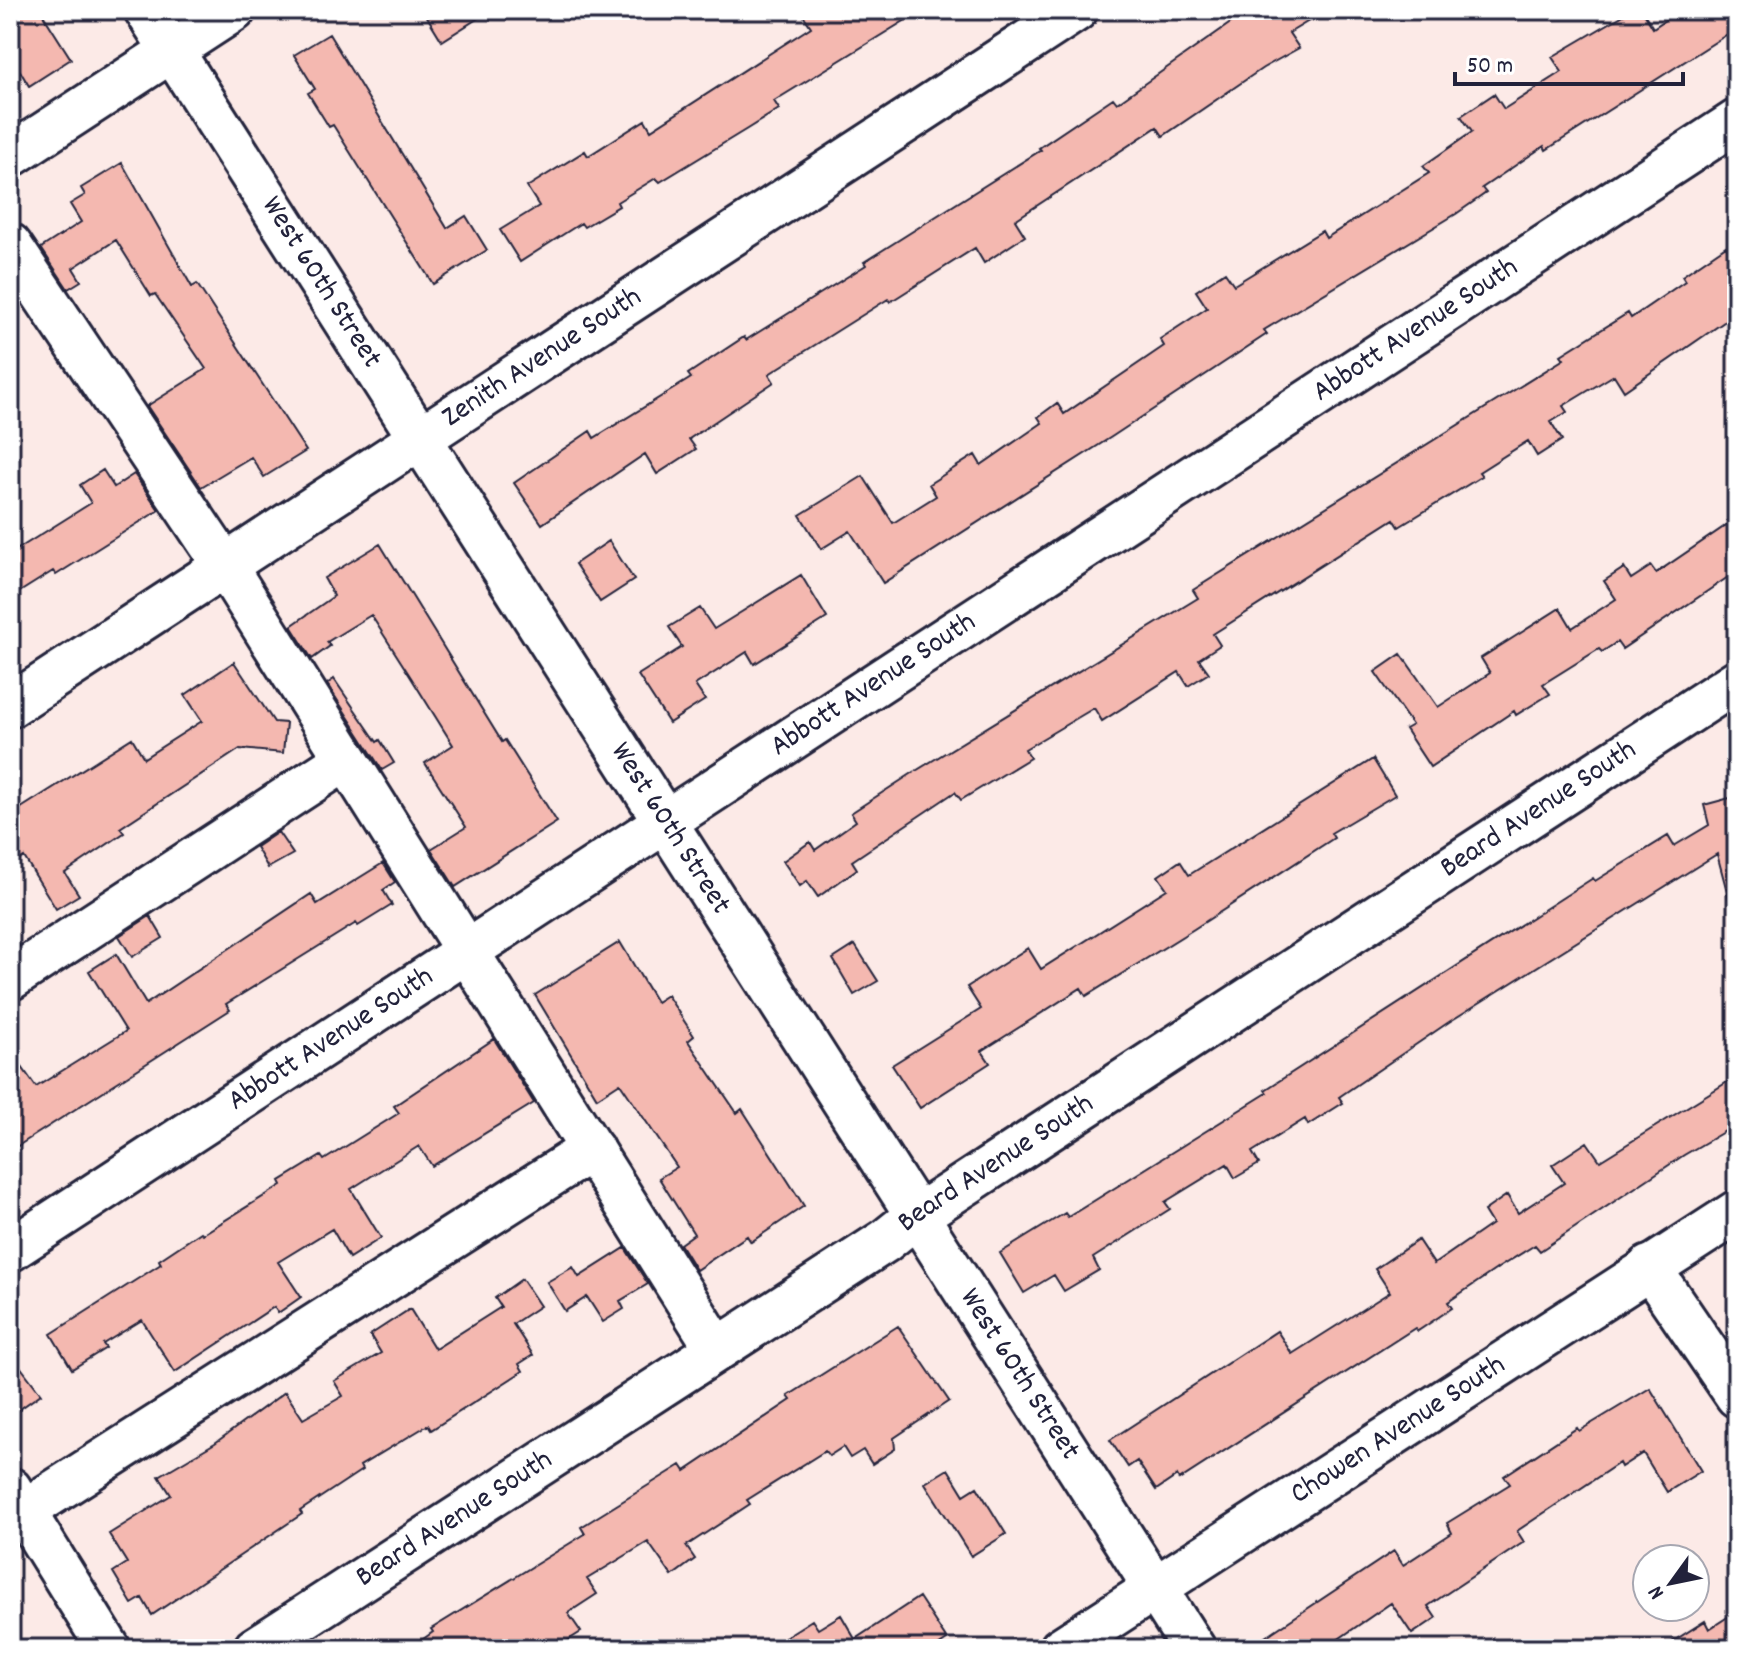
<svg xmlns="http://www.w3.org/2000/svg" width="1747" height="1659" viewBox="0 0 1747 1659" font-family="Dekko,sans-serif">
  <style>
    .building { fill: #f4b8b0; stroke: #22223b; stroke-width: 2 }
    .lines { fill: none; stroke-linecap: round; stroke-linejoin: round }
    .minor-casing { stroke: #22223b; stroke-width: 48 }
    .minor { stroke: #fff; stroke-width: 42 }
    .labels { text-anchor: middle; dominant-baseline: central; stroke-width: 6; stroke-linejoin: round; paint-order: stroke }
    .street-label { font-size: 30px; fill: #22223b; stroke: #fff }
  </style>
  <rect width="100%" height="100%" fill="#fceae7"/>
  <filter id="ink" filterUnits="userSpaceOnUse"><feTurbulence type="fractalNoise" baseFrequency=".0125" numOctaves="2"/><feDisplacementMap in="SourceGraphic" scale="16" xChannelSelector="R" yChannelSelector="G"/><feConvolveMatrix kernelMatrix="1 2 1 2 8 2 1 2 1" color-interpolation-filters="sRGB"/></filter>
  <g filter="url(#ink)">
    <path class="building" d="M 10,10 L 40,10 L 71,59 L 29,86 L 20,71 L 10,78 Z
      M 423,10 L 491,10 L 442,41 Z
      M 800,10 L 922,10 L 774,101 L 779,109 L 747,129 L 660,182 L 656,178 L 617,202 L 619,206 L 584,227 L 581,223 L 520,262 L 500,230 L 539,206 L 527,187 L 585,151 L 588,156 L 645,120 L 651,130 L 811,27 Z
      M 1249,10 L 1327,10 L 1289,33 L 1299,48 L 1263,68 L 1163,136 L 1157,127 L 1015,220 L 1025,236 L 984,263 L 975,248 L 890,302 L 888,299 L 769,374 L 774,382 L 689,439 L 696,449 L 657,474 L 645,454 L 542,524 L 514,483 L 590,431 L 594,438 L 691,378 L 688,374 L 744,337 L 746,340 L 866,265 L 864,262 L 1041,150 L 1039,148 L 1113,98 L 1117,103 Z
      M 1632,10 L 1642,10 L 1653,28 L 1680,10 L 1737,10 L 1737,28 L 1546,150 L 1544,146 L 1482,188 L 1486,193 L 1456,214 L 1264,330 L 1267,334 L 1113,436 L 883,583 L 850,531 L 821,549 L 800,515 L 863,476 L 893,523 L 936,496 L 929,484 L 975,455 L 981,465 L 1042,423 L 1038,417 L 1057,403 L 1064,414 L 1164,346 L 1160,339 L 1207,308 L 1196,291 L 1225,272 L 1234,285 L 1322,231 L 1326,238 L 1429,173 L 1423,166 L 1472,132 L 1461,116 L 1494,94 L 1504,109 L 1562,72 L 1552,57 Z
      M 329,34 L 447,228 L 466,216 L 487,250 L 433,284 L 333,125 L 329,127 L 308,93 L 315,89 L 294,55 Z
      M 122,163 L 192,287 L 197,284 L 306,451 L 264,477 L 251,457 L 201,487 L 147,406 L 206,369 L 155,294 L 151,296 L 116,240 L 73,268 L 81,281 L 68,289 L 41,248 L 81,222 L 70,204 L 85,195 L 81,188 Z
      M 1726,246 L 1737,262 L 1737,313 L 1624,391 L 1614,375 L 1563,406 L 1567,412 L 1551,422 L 1562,440 L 1537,456 L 1528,441 L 1479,472 L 1482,476 L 1399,527 L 1394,519 L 1213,634 L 1220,645 L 1199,659 L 1209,673 L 1188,686 L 1179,672 L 1102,721 L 1094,708 L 1025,749 L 1030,758 L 961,800 L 955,792 L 852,861 L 857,869 L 818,897 L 807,881 L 800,886 L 783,861 L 810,842 L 815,850 L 856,821 L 851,813 L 914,772 L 1198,598 L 1193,590 L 1564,359 L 1561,355 L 1628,313 L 1631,318 L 1685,281 L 1682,276 Z
      M 103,470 L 114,487 L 134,474 L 159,510 L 56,575 L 53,571 L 10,598 L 10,554 L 91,503 L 80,485 Z
      M 1737,518 L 1737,571 L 1622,649 L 1617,642 L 1602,652 L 1599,649 L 1543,684 L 1550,694 L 1516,715 L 1514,711 L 1430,767 L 1405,729 L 1412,725 L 1375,672 L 1401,654 L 1438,707 L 1490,673 L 1481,658 L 1560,608 L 1572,628 L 1616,599 L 1604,581 L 1624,568 L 1631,579 L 1651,566 L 1656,573 Z
      M 609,541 L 634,580 L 600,602 L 575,564 Z
      M 380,544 L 502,742 L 505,740 L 557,822 L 455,887 L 431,849 L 466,827 L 425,763 L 453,745 L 410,676 L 371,615 L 327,642 L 330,646 L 312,659 L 291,626 L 334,596 L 324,578 Z
      M 801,575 L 827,618 L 754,664 L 747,652 L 695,685 L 705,700 L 669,723 L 638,675 L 682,647 L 669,627 L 700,608 L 714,629 Z
      M 234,662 L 274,722 L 286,723 L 283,753 L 240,749 L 120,828 L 124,833 L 65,873 L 79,895 L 56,909 L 24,857 L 10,866 L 10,815 L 132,738 L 144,758 L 202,721 L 185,695 Z
      M 334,679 L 377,742 L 380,740 L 394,763 L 382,770 L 327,684 Z
      M 1373,759 L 1395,795 L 1331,833 L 1334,838 L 1194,929 L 1086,996 L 1081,988 L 982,1051 L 990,1063 L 920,1108 L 892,1065 L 981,1009 L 967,987 L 1028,948 L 1041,969 L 1167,889 L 1158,876 L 1180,861 L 1189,875 Z
      M 1737,796 L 1737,898 L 1729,899 L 1717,854 L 1449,1022 L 1339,1097 L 1343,1103 L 1308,1125 L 1305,1119 L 1252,1152 L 1259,1164 L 1235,1178 L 1227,1164 L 1165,1202 L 1170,1209 L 1093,1258 L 1099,1270 L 1064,1291 L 1054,1275 L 1024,1293 L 1000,1253 L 1065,1213 L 1068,1217 L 1267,1093 L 1265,1090 L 1593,878 L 1595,881 L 1668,836 L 1674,846 L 1709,825 L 1704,805 Z
      M 278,832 L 293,854 L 268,868 L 256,847 Z
      M 383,863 L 395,882 L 383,890 L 392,905 L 358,926 L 356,923 L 226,1004 L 230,1010 L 10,1151 L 10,1050 L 36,1087 L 126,1031 L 89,971 L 116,954 L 146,1004 L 311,894 L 317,904 Z
      M 150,916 L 163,938 L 132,957 L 119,936 Z
      M 620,942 L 656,1002 L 667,995 L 694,1036 L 688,1041 L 737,1113 L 742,1109 L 804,1206 L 751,1242 L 747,1236 L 696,1270 L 680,1244 L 694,1234 L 659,1178 L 677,1167 L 620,1083 L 597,1098 L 535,995 Z
      M 855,945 L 878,981 L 854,995 L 833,959 Z
      M 494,1039 L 534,1103 L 432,1166 L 419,1146 L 351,1189 L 381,1238 L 349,1258 L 332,1229 L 278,1262 L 301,1297 L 278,1313 L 274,1307 L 175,1372 L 142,1320 L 103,1344 L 106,1348 L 72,1369 L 51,1334 L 161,1264 L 159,1260 L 201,1232 L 203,1234 L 282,1185 L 280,1181 L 321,1156 L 324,1160 L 399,1113 L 394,1106 Z
      M 1737,1076 L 1737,1124 L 1684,1155 L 1540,1251 L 1535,1245 L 1498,1268 L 1448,1302 L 1452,1308 L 1418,1331 L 1415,1328 L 1179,1480 L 1177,1476 L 1156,1490 L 1137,1461 L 1128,1467 L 1110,1440 L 1277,1331 L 1292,1354 L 1390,1292 L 1375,1269 L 1418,1240 L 1434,1264 L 1492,1224 L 1484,1211 L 1507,1195 L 1518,1213 L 1564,1183 L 1552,1165 L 1587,1142 L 1600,1161 Z
      M 625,1248 L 648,1284 L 620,1301 L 624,1309 L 603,1322 L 587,1297 L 565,1311 L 547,1282 L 573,1267 L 579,1277 Z
      M 522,1279 L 540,1306 L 513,1324 L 533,1355 L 519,1364 L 523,1371 L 431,1430 L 428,1425 L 360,1466 L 362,1470 L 300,1511 L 302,1514 L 152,1615 L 142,1598 L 132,1604 L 113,1572 L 127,1563 L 109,1534 L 171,1495 L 159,1476 L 215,1443 L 285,1392 L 303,1419 L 343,1396 L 334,1381 L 381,1353 L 370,1335 L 410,1309 L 435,1349 L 501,1307 L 495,1298 Z
      M 898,1326 L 949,1401 L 894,1438 L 895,1449 L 872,1464 L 863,1450 L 850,1458 L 843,1447 L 829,1456 L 825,1451 L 747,1500 L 750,1504 L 686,1546 L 695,1559 L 672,1576 L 648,1542 L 587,1579 L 597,1594 L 568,1613 L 581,1632 L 554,1649 L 409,1649 L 433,1632 L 431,1629 L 585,1534 L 581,1527 L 681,1465 L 685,1471 L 791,1400 L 788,1396 Z
      M 10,1353 L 41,1394 L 10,1416 Z
      M 1650,1388 L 1701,1471 L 1667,1492 L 1643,1453 L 1621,1467 L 1619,1463 L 1517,1531 L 1524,1542 L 1428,1606 L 1436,1618 L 1412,1634 L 1391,1603 L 1324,1649 L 1247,1649 L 1394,1551 L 1403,1565 L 1452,1533 L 1447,1523 L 1510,1484 L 1504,1476 L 1577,1428 L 1579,1431 Z
      M 948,1469 L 964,1495 L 977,1487 L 1006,1534 L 971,1556 L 925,1483 Z
      M 919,1597 L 947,1640 L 933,1649 L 766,1649 L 812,1620 L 818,1629 L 841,1615 L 855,1639 Z
      M 1737,1611 L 1737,1649 L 1661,1649 L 1705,1621 L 1709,1629 Z"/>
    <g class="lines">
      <defs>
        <g id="minor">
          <path id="s1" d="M 146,10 L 1194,1649"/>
          <path d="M 10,156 L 234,10"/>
          <path d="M 10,245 L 225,566 L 717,1349"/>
          <path id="s2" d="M 10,706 L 1076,10"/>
          <path d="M 10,979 L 345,760"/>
          <path id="s3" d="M 10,1250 L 1737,121"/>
          <path d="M 1649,1267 L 1737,1396"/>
          <path d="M 10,1489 L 109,1649"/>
          <path d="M 10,1520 L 592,1149"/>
          <path id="s4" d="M 255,1649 L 885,1241 L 915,1217 L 1737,681"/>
          <path id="s5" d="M 1061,1649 L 1737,1212"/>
        </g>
      </defs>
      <use href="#minor" class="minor-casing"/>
      <use href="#minor" class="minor"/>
    </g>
  </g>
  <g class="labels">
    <g class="street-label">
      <text stroke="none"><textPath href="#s1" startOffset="324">West 60th Street</textPath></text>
      <text stroke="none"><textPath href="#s3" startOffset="1680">Abbott Avenue South</textPath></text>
      <text stroke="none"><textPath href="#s2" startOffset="636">Zenith Avenue South</textPath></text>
      <text stroke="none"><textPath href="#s3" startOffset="1032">Abbott Avenue South</textPath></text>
      <text stroke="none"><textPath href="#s4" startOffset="1534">Beard Avenue South</textPath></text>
      <text stroke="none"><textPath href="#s1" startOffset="972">West 60th Street</textPath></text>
      <text stroke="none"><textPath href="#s3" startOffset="384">Abbott Avenue South</textPath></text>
      <text stroke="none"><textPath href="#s4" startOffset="886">Beard Avenue South</textPath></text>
      <text stroke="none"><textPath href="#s1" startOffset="1620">West 60th Street</textPath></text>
      <text stroke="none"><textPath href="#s5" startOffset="402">Chowen Avenue South</textPath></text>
      <text stroke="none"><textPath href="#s4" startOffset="238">Beard Avenue South</textPath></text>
    </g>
  </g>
  <rect width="1747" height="1659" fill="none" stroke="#fff" stroke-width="40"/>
  <rect x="20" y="20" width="1707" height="1619" fill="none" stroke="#22223b" stroke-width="3" filter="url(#ink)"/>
  <g transform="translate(1671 1583) rotate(237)"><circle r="38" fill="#ffffff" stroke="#a7a7b1" stroke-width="2"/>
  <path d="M0-6L14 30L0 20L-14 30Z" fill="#22223b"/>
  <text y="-12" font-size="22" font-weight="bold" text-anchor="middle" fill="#22223b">N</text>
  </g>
  <path d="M1455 72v12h228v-12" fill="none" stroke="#22223b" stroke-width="4"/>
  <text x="1467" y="72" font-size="24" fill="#22223b" stroke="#ffffff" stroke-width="6" paint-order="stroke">50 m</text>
</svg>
